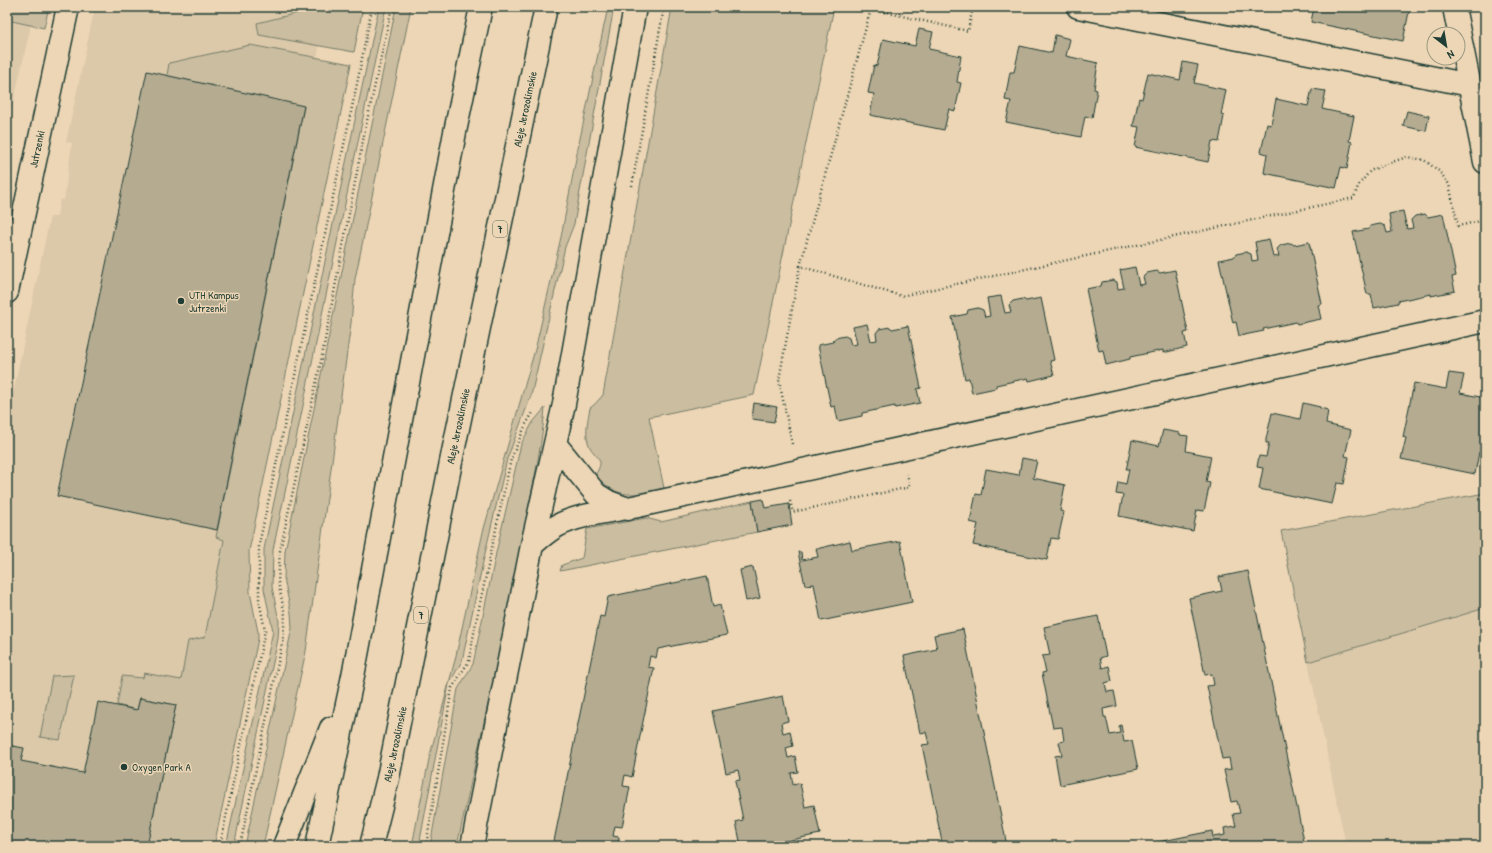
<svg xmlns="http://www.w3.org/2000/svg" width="1492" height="853" viewBox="0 0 1492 853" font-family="'Patrick Hand',sans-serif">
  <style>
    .built { fill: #dcc9aa }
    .green { fill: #cbbda0; stroke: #757d6a }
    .building { fill: #b4ab91; stroke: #1f3d34 }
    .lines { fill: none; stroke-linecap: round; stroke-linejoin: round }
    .minor-casing { stroke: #1f3d34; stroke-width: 25 }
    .primary-casing { stroke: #1f3d34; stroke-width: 25 }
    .path { stroke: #1f3d34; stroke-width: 2.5; stroke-dasharray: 1 3; stroke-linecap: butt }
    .minor { stroke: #edd6b5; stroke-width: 22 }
    .primary { stroke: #edd6b5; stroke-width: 22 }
    .poi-dot { fill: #1f3d34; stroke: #edd6b5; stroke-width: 1.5 }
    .labels { text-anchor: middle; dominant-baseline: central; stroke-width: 3; stroke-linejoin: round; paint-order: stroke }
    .shield { fill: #edd6b5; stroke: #5d6b5b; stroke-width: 1 }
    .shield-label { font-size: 10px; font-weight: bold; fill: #1f3d34 }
    .street-label { font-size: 11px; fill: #1f3d34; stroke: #edd6b5 }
    .poi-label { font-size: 11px; fill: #1f3d34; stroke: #edd6b5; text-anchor: start }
  </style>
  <rect width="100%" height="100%" fill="#edd6b5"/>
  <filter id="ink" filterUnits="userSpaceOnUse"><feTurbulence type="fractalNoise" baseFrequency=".025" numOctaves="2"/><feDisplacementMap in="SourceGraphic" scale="8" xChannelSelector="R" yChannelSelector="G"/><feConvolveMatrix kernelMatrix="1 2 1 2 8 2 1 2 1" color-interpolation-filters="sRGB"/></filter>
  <g filter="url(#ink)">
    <path class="built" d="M 95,7 L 327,7 L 165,846 L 7,846 L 7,422 L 50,217 L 57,217 L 60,199 L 64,200 L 72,143 L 66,142 Z
      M 7,20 L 31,25 L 7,131 Z
      M 1485,493 L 1485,846 L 1346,846 L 1281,531 Z"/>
    <path class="green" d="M 7,7 L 49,7 L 44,28 L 7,20 Z
      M 322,7 L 363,7 L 354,52 L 259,35 L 257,23 Z
      M 379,7 L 386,7 L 273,550 L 272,587 L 279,621 L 278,639 L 234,846 L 226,846 L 273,631 L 264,589 L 264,549 Z
      M 396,7 L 411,7 L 355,279 L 351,323 L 306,651 L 263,846 L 245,846 L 292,628 L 291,613 L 284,578 L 285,551 Z
      M 608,7 L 614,7 L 574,224 L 565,247 L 531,396 L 507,459 L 483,562 L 462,661 L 449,684 L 419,846 L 412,846 L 429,759 L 455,660 L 483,532 L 536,346 L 561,237 L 578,148 Z
      M 672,7 L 834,7 L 754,395 L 649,417 L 664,488 C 632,495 619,501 595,475 C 608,456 592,458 588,442 C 585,431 588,419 590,408 L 595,404 L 603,395 Z
      M 250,45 L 351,64 L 249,551 L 250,592 L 258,632 L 258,639 L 214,846 L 147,846 L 176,705 L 140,698 L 137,710 L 117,705 L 122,676 L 143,678 L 144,673 L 181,680 L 188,641 L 205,637 L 224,540 L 216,537 L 304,107 L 167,76 L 169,63 Z
      M 545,408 C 541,457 528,506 519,554 C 500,652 478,749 457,846 L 430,846 L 458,689 L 473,664 L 496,553 L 521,444 L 533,422 Z
      M 1485,493 L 1485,608 L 1308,662 L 1281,531 Z
      M 752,501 L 757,532 L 560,571 L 562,565 L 582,558 L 587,529 L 646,518 L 661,522 Z
      M 74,675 L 60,740 L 40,737 L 52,676 Z"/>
    <path class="building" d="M 1253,7 L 1272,7 L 1271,11 Z
      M 1314,7 L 1410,7 L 1403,41 L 1311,22 Z
      M 919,29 L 933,32 L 929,49 L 961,56 L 957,82 L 961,83 L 955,111 L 949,109 L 944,130 L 870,115 L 874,94 L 868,93 L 874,65 L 877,66 L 883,39 L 915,46 Z
      M 1055,35 L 1070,39 L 1066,56 L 1098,63 L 1094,89 L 1097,90 L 1092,118 L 1085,116 L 1081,137 L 1006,122 L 1011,101 L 1005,100 L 1010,72 L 1014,72 L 1020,46 L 1052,53 Z
      M 1183,62 L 1198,65 L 1194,83 L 1226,90 L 1221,115 L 1224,116 L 1219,142 L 1212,141 L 1208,162 L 1135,147 L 1139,127 L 1133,126 L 1139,98 L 1142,99 L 1148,73 L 1180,80 Z
      M 147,71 L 304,106 L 217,530 L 57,496 Z
      M 1312,89 L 1326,91 L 1322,109 L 1354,116 L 1349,141 L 1352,142 L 1347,169 L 1341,167 L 1336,188 L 1264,173 L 1267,154 L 1261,152 L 1267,124 L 1271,125 L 1276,99 L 1308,106 Z
      M 1407,111 L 1429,116 L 1426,131 L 1403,126 Z
      M 1403,211 L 1407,229 L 1413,228 L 1411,220 L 1415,216 L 1425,214 L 1428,217 L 1443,214 L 1456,276 L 1452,277 L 1455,291 L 1431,296 L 1431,294 L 1398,301 L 1398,303 L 1374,308 L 1371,294 L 1367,294 L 1353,232 L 1369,229 L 1370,226 L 1380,224 L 1385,226 L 1387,233 L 1392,232 L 1389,214 Z
      M 1269,239 L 1273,257 L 1279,256 L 1277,249 L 1281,245 L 1291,243 L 1294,245 L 1309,242 L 1322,304 L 1318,305 L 1321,319 L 1297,324 L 1296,322 L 1263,329 L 1264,331 L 1239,336 L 1236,322 L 1233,323 L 1219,260 L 1234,257 L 1236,254 L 1246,252 L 1251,254 L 1252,261 L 1258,260 L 1255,242 Z
      M 1135,267 L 1139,285 L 1145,284 L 1143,277 L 1147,273 L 1157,271 L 1160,273 L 1175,270 L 1188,332 L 1184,333 L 1187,347 L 1163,353 L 1163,350 L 1130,357 L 1130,359 L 1106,365 L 1103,350 L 1099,351 L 1086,289 L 1101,286 L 1102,282 L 1113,280 L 1117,282 L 1118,289 L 1124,288 L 1120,270 Z
      M 1001,296 L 1005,313 L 1011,312 L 1009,305 L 1013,301 L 1023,299 L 1026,301 L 1041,298 L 1054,360 L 1050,361 L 1054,375 L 1029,381 L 1028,378 L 996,385 L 996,388 L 972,393 L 969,378 L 965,379 L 952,317 L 967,314 L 968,310 L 978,308 L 983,310 L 985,317 L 990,316 L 987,298 Z
      M 867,324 L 871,341 L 877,340 L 876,333 L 879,329 L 890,327 L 892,329 L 908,326 L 921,388 L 917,389 L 920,403 L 895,408 L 895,406 L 862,413 L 862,416 L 838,421 L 835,406 L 831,407 L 818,345 L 833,342 L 835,338 L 845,336 L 849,338 L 851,345 L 857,344 L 853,327 Z
      M 1449,373 L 1464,375 L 1460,393 L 1485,398 L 1485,454 L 1479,452 L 1475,474 L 1401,459 L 1406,438 L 1403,437 L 1414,383 L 1446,389 Z
      M 754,403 L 777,407 L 774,422 L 752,419 Z
      M 1303,403 L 1320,407 L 1320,408 L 1328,410 L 1326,424 L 1351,430 L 1345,456 L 1349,457 L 1344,484 L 1337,483 L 1332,504 L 1259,489 L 1263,468 L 1257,467 L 1259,456 L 1266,457 L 1269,443 L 1266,443 L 1266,439 L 1272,413 L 1300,419 Z
      M 1163,430 L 1180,433 L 1180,435 L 1188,436 L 1186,451 L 1211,456 L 1206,482 L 1210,483 L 1204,511 L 1197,510 L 1193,531 L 1119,516 L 1123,495 L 1116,494 L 1118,482 L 1126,484 L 1129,469 L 1126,469 L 1127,466 L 1132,440 L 1159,446 Z
      M 1022,458 L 1037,461 L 1033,478 L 1065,485 L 1060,511 L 1064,512 L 1058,539 L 1051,538 L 1047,560 L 973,545 L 978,524 L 970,522 L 976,494 L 981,495 L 986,469 L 1019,475 Z
      M 763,499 L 765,508 L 789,504 L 792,525 L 757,532 L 752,501 Z
      M 850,541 L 852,550 L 900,541 L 912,602 L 821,621 L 814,584 L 805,585 L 798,552 L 801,552 L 802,560 L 818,557 L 816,549 Z
      M 753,567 L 760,598 L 746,601 L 740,570 Z
      M 1248,571 L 1305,846 L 1138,846 L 1212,831 L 1213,837 L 1225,835 L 1224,828 L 1236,826 L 1233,814 L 1240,813 L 1237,801 L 1231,802 L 1224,770 L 1231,769 L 1229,758 L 1222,759 L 1207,686 L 1214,685 L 1212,674 L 1205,675 L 1189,598 L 1222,591 L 1219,577 Z
      M 707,576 L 713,607 L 720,605 L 727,635 L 658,649 L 656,658 L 650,656 L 648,667 L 654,668 L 639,741 L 632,777 L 625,775 L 623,786 L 630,787 L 622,827 L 615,826 L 613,836 L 619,837 L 618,846 L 553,846 L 600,616 L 604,617 L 608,597 Z
      M 1098,616 L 1106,656 L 1100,658 L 1102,668 L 1109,666 L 1112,681 L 1105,683 L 1107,692 L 1114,691 L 1117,706 L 1103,709 L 1104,717 L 1106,717 L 1110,735 L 1120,733 L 1119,726 L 1121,725 L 1124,742 L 1132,741 L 1138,769 L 1060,785 L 1055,756 L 1062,755 L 1059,742 L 1064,741 L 1062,727 L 1053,728 L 1042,673 L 1046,672 L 1042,656 L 1050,655 L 1044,627 Z
      M 963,629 L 1001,816 L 1007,846 L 943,846 L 942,842 L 922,745 L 929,744 L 926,732 L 920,733 L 904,656 L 937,649 L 934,635 Z
      M 783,696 L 788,721 L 781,723 L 783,733 L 790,731 L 793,746 L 786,748 L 788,758 L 795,756 L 798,772 L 791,773 L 793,785 L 800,783 L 805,807 L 814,805 L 820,834 L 762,846 L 741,846 L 736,822 L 743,820 L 735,781 L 740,780 L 738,770 L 726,773 L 713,711 Z
      M 140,698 L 176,705 L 147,846 L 7,846 L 7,745 L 24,748 L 21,761 L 83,773 L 98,702 L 137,710 Z"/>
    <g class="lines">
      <defs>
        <path id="minor" d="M 1078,7 L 1470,85
          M 1454,7 L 1485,162
          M 7,292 L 68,7
          M 556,445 L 596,494 L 609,502 L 628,509
          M 532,545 C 540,538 548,531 557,526 C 579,514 614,511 638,506 L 1485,321
          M 472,846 L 532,545 L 564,404 L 635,7"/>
        <path id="primary" d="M 284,846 L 331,728
          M 317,846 L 354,671 L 455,132 L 481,7
          M 371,846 L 388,778 L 453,452 L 546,7"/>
      </defs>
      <use href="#minor" class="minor-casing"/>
      <use href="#primary" class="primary-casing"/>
      <path class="path" d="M 632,186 L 664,7
        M 800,266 L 871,9 L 968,31 L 973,7
        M 792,444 L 779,380 L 800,266 L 901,296 L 1354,198 L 1358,186 L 1370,171 L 1386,164 L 1407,157 L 1424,160 L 1439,171 L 1449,184 L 1458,226 L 1485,220
        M 790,501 L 793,512 L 910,487 L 907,474
        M 220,846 L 265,630 L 259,600 L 259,545 L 358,79 L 372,7
        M 240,846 L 283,639 L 285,615 L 278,582 L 280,551 L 321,361 L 365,130 L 392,7
        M 426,846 L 452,688 L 469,661 L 476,622 L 511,459 L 526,424 L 534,411"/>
      <use href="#minor" class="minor"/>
      <use href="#primary" class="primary"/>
    </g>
  </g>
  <g class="poi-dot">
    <circle cx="181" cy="301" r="4"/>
    <circle cx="124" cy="767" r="4"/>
  </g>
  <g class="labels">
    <g class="shield">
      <rect x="493" y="221" width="14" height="16" rx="3"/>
      <rect x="414" y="607" width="14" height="16" rx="3"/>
    </g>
    <g class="shield-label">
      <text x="500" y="229">7</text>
      <text x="421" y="615">7</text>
    </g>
    <g class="street-label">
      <text transform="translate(525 109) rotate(-78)">Aleje Jerozolimskie</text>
      <text transform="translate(37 149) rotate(-78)">Jutrzenki</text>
      <text transform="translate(458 426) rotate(-78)">Aleje Jerozolimskie</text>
      <text transform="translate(395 744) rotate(-78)">Aleje Jerozolimskie</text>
    </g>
    <g class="poi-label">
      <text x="189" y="295">UTH Kampus<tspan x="189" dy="13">Jutrzenki</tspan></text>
      <text x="132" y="767">Oxygen Park A</text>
    </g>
  </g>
  <rect width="1492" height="853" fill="none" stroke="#edd6b5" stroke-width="24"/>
  <rect x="12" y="12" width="1468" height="829" fill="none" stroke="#1f3d34" stroke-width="1.5" filter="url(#ink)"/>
  <g transform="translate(1446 46) rotate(149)"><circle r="19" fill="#edd6b5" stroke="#9b9981"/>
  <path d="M0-3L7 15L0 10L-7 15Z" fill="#1f3d34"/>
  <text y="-6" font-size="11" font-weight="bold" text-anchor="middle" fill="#1f3d34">N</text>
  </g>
</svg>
